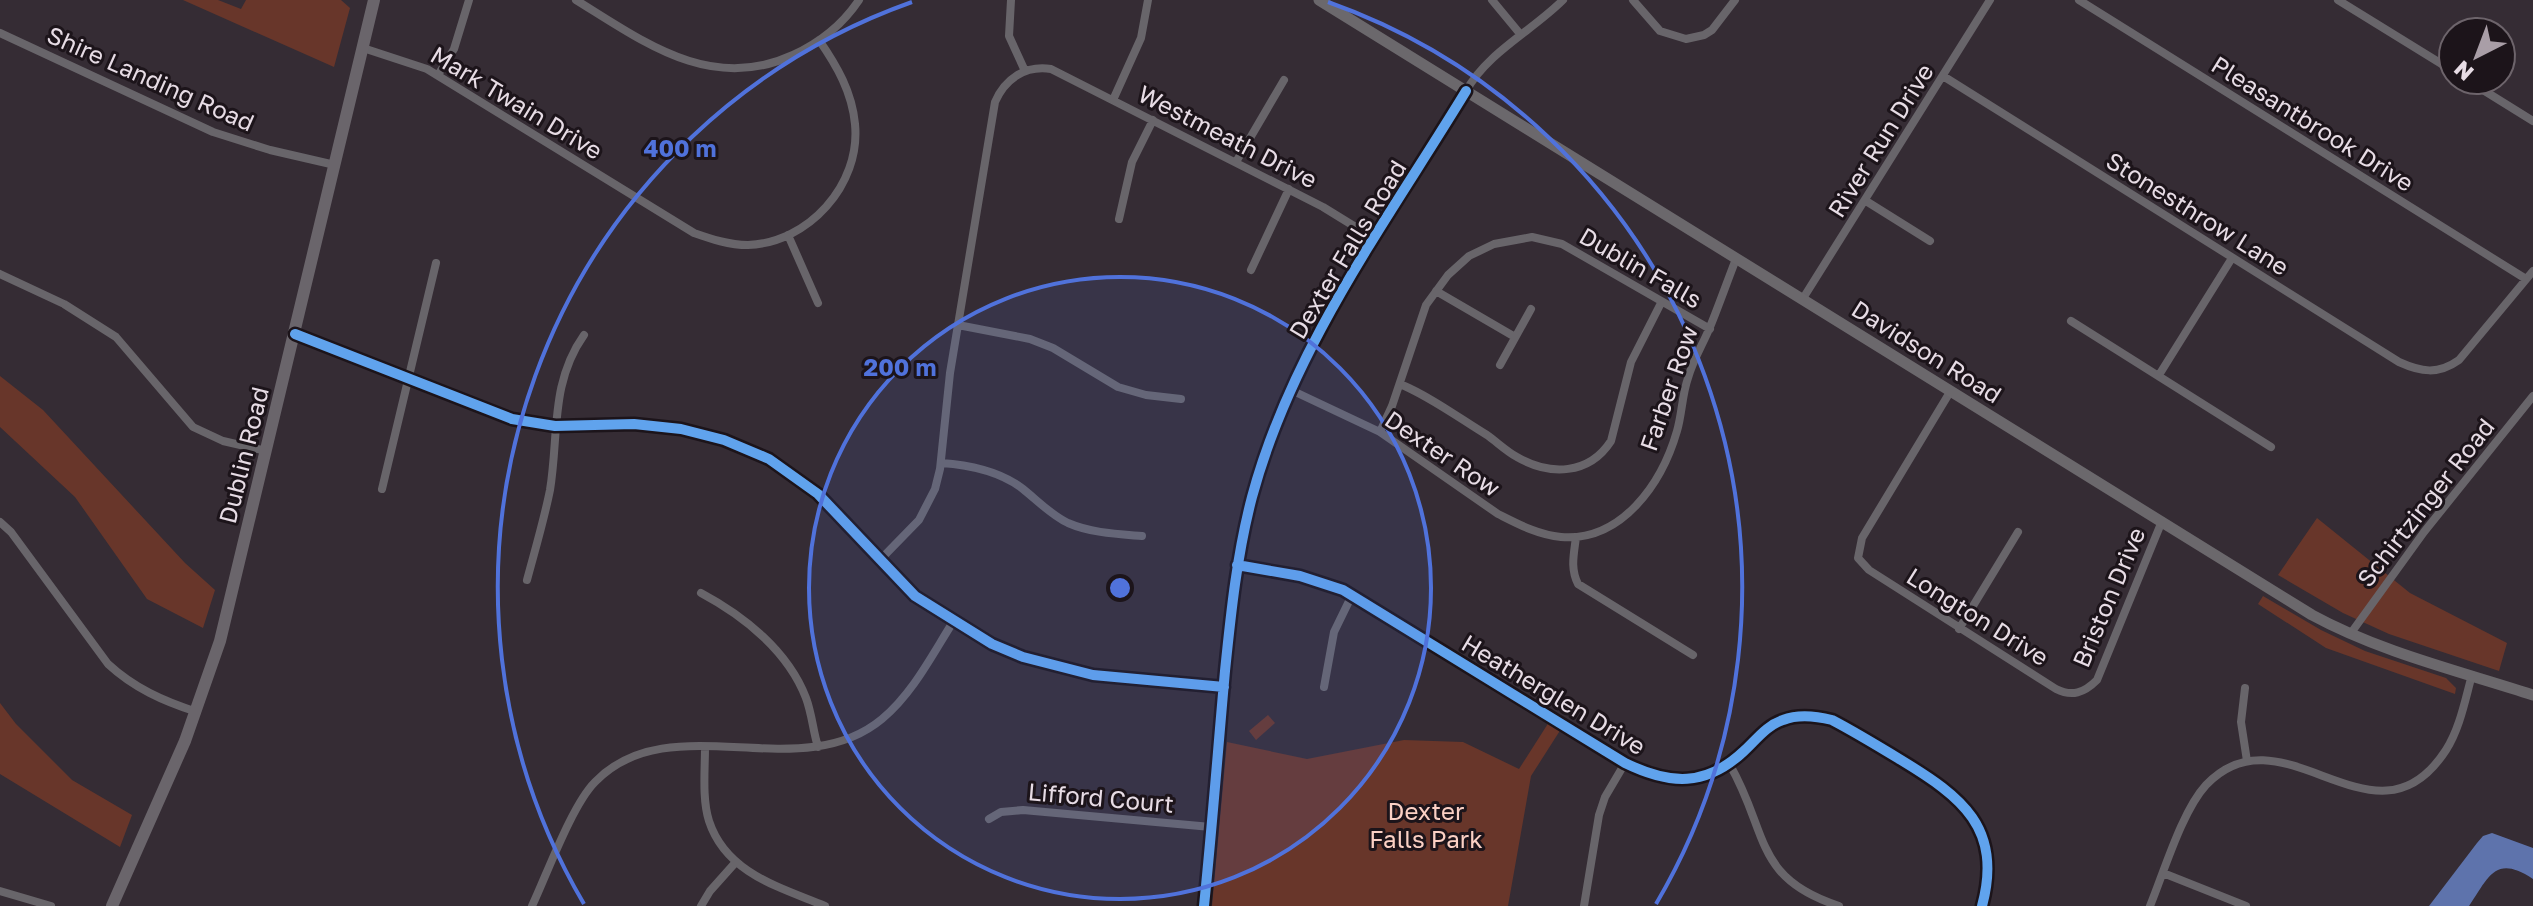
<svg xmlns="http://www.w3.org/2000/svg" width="2533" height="906" viewBox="0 0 2533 906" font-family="'Golos Text',sans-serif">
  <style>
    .green { fill: #68362a }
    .water { fill: #5e73ac }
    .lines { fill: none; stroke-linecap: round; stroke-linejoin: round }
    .minor { stroke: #68656a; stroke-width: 8 }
    .tertiary { stroke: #68656a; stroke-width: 10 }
    .secondary { stroke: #6b686c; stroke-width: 11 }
    .primary { stroke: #6a656b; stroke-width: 12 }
    .cycleway-casing { stroke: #1c141a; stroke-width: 15 }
    .cycleway { stroke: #60a3ed; stroke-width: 10 }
    .ring { fill: none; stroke: #5072db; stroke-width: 4 }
    .labels { text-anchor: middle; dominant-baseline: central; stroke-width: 6; stroke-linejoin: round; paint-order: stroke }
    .street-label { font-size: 24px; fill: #e7dce5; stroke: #1c141a }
    .park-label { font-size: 24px; fill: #fbd0c4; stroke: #1c141a }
    .centre { fill: #5072db; stroke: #1c141a; stroke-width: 4 }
    .ring-label { font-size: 24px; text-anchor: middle; font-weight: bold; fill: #5072db; stroke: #1c141a; stroke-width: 6; stroke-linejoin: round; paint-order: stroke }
  </style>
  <rect width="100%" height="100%" fill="#352c34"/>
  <path class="green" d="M 183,0 L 218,0 L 241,9 L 246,0 L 341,0 L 350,8 L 334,67 Z
    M 0,376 L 43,410 L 185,563 L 215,590 L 203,628 L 147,599 L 75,497 L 0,427 Z
    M 2317,518 L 2410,593 L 2507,643 L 2499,671 L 2389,634 L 2343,613 L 2278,575 Z
    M 2263,596 L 2321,630 L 2365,651 L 2446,678 L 2456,688 L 2455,694 L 2326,648 L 2258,604 Z
    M 0,703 L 16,724 L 72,780 L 132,815 L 120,847 L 0,774 Z
    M 1268,715 L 1275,723 L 1256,740 L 1249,731 Z
    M 1549,722 L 1561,729 L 1531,776 L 1508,906 L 1212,906 L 1227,742 L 1307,759 L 1404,740 L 1463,742 L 1519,769 Z"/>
  <path class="water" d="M 2492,833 L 2533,848 L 2533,879 C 2495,854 2489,877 2469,906 L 2429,906 L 2477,843 L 2483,836 Z"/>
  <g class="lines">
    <path class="minor" d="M 576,0 C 644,42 711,93 793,55 C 819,43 843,24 859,0
      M 1011,0 L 1009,36 L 1025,71
      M 1492,0 L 1521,35
      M 1633,0 L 1660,31 L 1686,39 L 1704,35 L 1712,30 L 1735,0
      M 2079,0 L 2526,279
      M 2338,0 L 2453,71
      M 0,33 L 213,132 L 270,150 L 335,165
      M 363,48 L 427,69 L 694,233 C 711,239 729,245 748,245 C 808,243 861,185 855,124 C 852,92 837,66 819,40
      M 438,75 L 454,49 L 469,0
      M 1943,76 L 2399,362 C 2421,372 2438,375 2459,360 L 2533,271
      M 2467,80 L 2533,121
      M 1466,91 C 1488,52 1532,31 1563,0
      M 1113,100 L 1141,38 L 1148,0
      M 1236,162 L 1284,80
      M 1866,201 L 1930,241
      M 1119,219 L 1132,162 L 1153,120
      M 788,235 L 818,303
      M 1251,270 L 1289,189
      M 0,274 L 64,304 L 116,337 L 193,427 L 223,441 L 266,451
      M 1436,291 L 1515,337
      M 1802,300 L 1990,0
      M 2071,321 L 2271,447
      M 958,325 L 1030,339 L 1053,348 L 1118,387 L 1146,395 L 1181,399
      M 295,334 L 512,419 L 555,426 L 634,424 L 681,429 L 724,440 L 769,459 L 818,494 L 915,596 L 992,644 L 1023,657 L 1093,675 L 1224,687
      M 1500,365 L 1531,309
      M 2159,375 L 2232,258
      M 1400,384 C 1431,397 1459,418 1487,435 C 1497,442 1506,451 1517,457 C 1550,476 1589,475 1611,441 L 1631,362 L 1661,303
      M 1291,390 L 1380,432 L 1498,514 C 1518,524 1538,535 1561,537 C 1622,542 1662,483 1677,431 C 1682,414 1682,395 1688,378 C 1693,360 1703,344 1710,327 C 1719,305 1727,282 1736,259
      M 1950,392 L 1862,538 L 1858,558 L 1869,570 L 2056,689 C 2072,697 2084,693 2097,680 L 2162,521
      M 1380,432 L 1392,406 L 1426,305 L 1448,275 L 1469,256 L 1494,244 L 1532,237 L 1562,244 L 1710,329
      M 941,463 C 970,465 1000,471 1023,489 C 1038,501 1051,515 1068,523 C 1091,533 1117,534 1142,536
      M 382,489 L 436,263
      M 0,522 L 11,532 L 108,664 C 134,688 163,701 197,712
      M 1576,537 C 1574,554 1570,568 1578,584 L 1693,655
      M 879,561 L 919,520 L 935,489 L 940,469 L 950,373 L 995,102 C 1005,79 1025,65 1051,69 L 1323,207 L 1375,239
      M 1237,565 L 1300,576 L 1343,590 L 1625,763 C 1670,785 1706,787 1744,751 C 1756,740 1767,725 1783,720 C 1798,714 1816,716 1832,720 C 1855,732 1878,746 1901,760 C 1962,797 2003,828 1982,906
      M 527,580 C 535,550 544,520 550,490 C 559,435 550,383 584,335
      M 701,593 C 744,616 788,651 806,698 C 812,714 813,731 818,747
      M 1959,629 L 2018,532
      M 2351,633 L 2424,532 L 2533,396
      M 1324,687 L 1334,632 L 1352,595
      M 2245,688 L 2241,722 L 2247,761
      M 705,747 C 705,770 702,799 709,821 C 726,873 779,887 825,906
      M 1730,765 C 1769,833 1753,878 1839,906
      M 989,819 L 1001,812 L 1023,810 L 1211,827
      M 2163,873 L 2246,906
      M 0,891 L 51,906
      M 532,906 C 547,874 572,805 595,782 C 670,704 799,788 882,719 C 913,693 932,655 953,622
      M 701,906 L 710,891 L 735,863
      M 1584,906 L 1599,815 L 1605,797 L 1625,763
      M 2150,906 C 2164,872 2182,811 2206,785 C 2284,703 2375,860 2446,750 C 2460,728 2465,700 2472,675"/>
    <path class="tertiary" d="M 1204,906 C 1212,828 1218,749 1225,671 C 1231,612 1237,554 1252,497 C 1292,348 1387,221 1466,91"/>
    <path class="secondary" d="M 1319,0 L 2312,615 C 2380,652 2459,671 2533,695"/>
    <path class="primary" d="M 112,906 L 185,741 L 220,641 L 374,0"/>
    <defs>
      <path id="cycleway" d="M 295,334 L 512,419 L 555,426 L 634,424 L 681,429 L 724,440 L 769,459 L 818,494 L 915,596 L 992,644 L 1023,657 L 1093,675 L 1224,687
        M 1237,565 L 1300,576 L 1343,590 L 1625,763 C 1670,785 1706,787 1744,751 C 1756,740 1767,725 1783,720 C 1798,714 1816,716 1832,720 C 1855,732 1878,746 1901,760 C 1962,797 2003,828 1982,906
        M 1204,906 C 1212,828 1218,749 1225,671 C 1231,612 1237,554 1252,497 C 1292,348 1387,221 1466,91"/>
    </defs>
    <use href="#cycleway" class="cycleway-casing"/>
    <use href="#cycleway" class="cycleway"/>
  </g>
  <circle cx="1120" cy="588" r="311" fill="#5072db" fill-opacity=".12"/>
  <g class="ring">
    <circle cx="1120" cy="588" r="311"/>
    <path d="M584 904A622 622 0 0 1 912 2M1328 2A622 622 0 0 1 1656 904"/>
  </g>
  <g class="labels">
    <g class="street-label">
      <text transform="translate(151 78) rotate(24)">Shire Landing Road</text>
      <text transform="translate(517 102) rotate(31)">Mark Twain Drive</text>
      <text transform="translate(2313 123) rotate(32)">Pleasantbrook Drive</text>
      <text transform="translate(1228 136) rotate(27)">Westmeath Drive</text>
      <text transform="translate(1880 140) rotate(-58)">River Run Drive</text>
      <text transform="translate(2198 213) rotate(32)">Stonesthrow Lane</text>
      <text transform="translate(1347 249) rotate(-59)">Dexter Falls Road</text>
      <text transform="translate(1641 267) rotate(30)">Dublin Falls</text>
      <text transform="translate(1927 351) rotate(32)">Davidson Road</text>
      <text transform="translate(1668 388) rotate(-71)">Farber Row</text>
      <text transform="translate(1443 453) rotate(34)">Dexter Row</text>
      <text transform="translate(243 455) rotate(-76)">Dublin Road</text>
      <text transform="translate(2425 502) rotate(-52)">Schirtzinger Road</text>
      <text transform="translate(2108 597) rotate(-67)">Briston Drive</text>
      <text transform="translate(1978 616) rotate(32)">Longton Drive</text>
      <text transform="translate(1554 694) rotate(31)">Heatherglen Drive</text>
      <text transform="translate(1101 797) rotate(5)">Lifford Court</text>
    </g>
    <g class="park-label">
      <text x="1426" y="810">Dexter<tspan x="1426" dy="28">Falls Park</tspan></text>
    </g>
  </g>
  <circle cx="1120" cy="588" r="12" class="centre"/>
  <g class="ring-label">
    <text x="680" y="157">400 m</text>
    <text x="900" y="376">200 m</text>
  </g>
  <g transform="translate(2477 56) rotate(222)"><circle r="38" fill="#1c141a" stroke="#6d646b" stroke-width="2"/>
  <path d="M0-6L14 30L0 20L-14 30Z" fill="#a99ea7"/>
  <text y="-12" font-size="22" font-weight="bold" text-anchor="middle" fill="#e7dce5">N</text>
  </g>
</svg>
